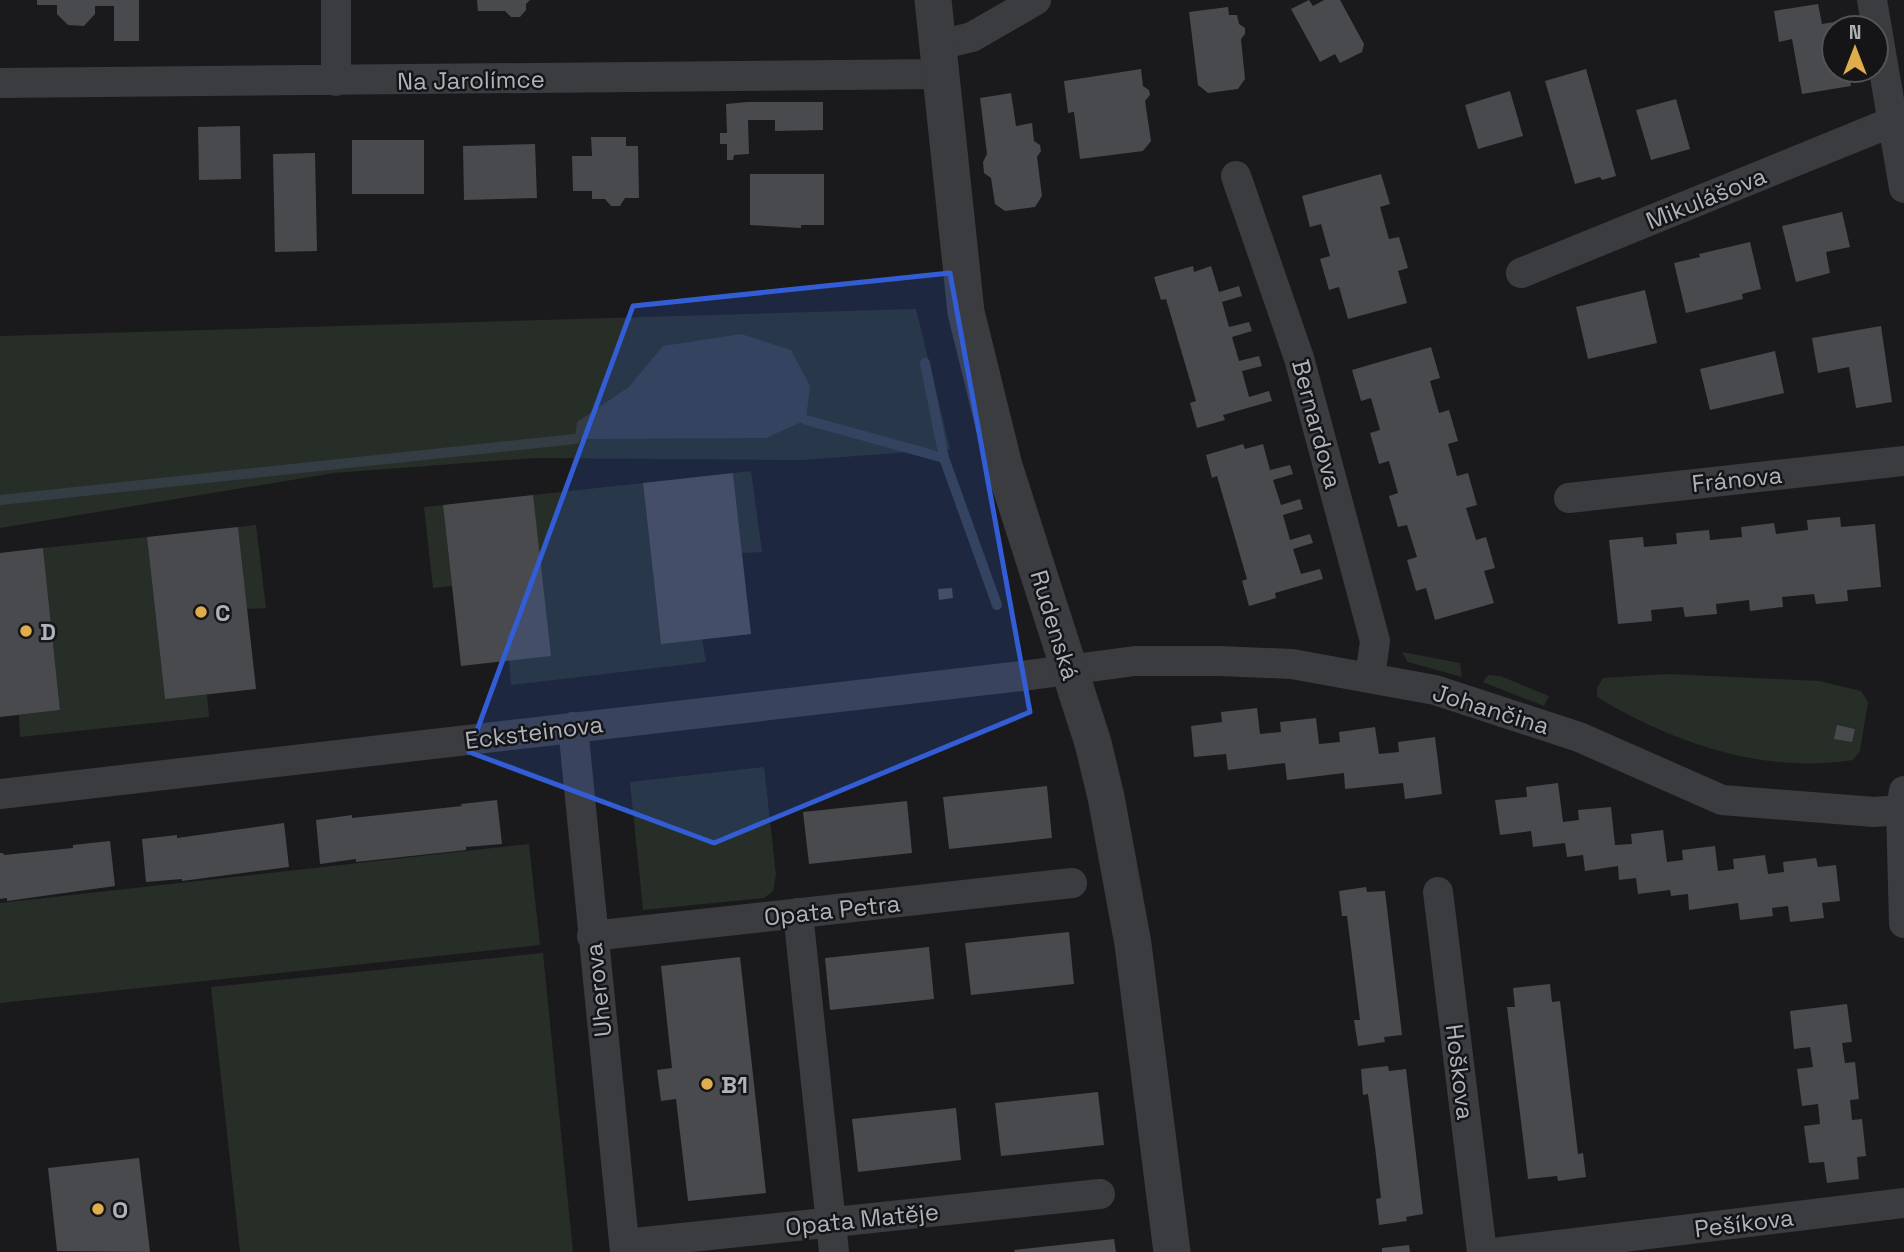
<svg xmlns="http://www.w3.org/2000/svg" width="1904" height="1252" viewBox="0 0 1904 1252" font-family="'Space Grotesk',sans-serif">
  <style>
    .green { fill: #262e27 }
    .water { fill: #353d44 }
    .lines { fill: none; stroke-linecap: round; stroke-linejoin: round }
    .stream { stroke: #353d44; stroke-width: 10 }
    .building { fill: #494a4e }
    .minor { stroke: #3b3c40; stroke-width: 30 }
    .tertiary { stroke: #3b3c40; stroke-width: 37 }
    .marked { fill: #335dd4; fill-opacity: 0.2; stroke: #335dd4; stroke-width: 5; stroke-linejoin: round }
    .poi-dot { fill: #e0ad4d; stroke: #151517; stroke-width: 2.5 }
    .labels { text-anchor: middle; dominant-baseline: central; stroke-width: 5; stroke-linejoin: round; paint-order: stroke }
    .street-label { font-size: 24px; fill: #aeb2ba; stroke: #151517 }
    .poi-label { font-size: 24px; font-weight: bold; fill: #aeb2ba; stroke: #151517; text-anchor: start }
  </style>
  <rect width="100%" height="100%" fill="#1a1a1c"/>
  <path class="green" d="M 916,309 L 950,449 L 801,460 L 535,458 L 334,473 L 0,528 L 0,336 Z
    M 751,471 L 762,552 L 742,553 L 733,473 Z
    M 643,483 L 661,643 L 702,639 L 706,662 L 511,685 L 509,661 L 533,495 Z
    M 443,505 L 452,586 L 433,588 L 424,507 Z
    M 256,525 L 266,608 L 247,609 L 238,527 Z
    M 147,537 L 165,698 L 207,694 L 209,717 L 20,737 L 19,715 L 60,710 L 43,548 Z
    M 1402,652 L 1460,663 L 1462,677 L 1408,662 Z
    M 1668,674 L 1819,681 L 1861,691 L 1868,702 L 1860,751 L 1853,760 C 1763,774 1673,743 1597,697 L 1597,688 L 1603,678 Z
    M 1488,675 L 1500,676 L 1549,696 L 1544,706 L 1483,682 Z
    M 764,767 L 776,875 L 773,891 L 764,898 L 643,910 L 630,782 Z
    M 529,844 L 540,945 L 0,1003 L 0,903 Z
    M 543,953 L 573,1252 L 240,1252 L 211,987 Z"/>
  <path class="water" d="M 741,334 L 791,350 L 810,386 L 806,420 L 766,438 L 575,439 L 577,422 L 629,387 L 663,346 Z"/>
  <g class="lines">
    <path class="stream" d="M 925,363 L 944,458 L 997,605
      M 806,420 L 944,458
      M 0,500 L 575,439"/>
  </g>
  <path class="building" d="M 37,0 L 139,0 L 139,41 L 114,41 L 114,6 L 95,6 L 95,14 L 84,26 L 68,25 L 57,14 L 57,5 L 37,5 Z
    M 477,0 L 530,0 L 526,4 L 526,10 L 520,17 L 511,17 L 505,11 L 478,11 Z
    M 1309,0 L 1313,6 L 1324,0 L 1340,0 L 1364,44 L 1362,52 L 1340,63 L 1335,54 L 1320,62 L 1291,9 Z
    M 1818,4 L 1822,24 L 1840,21 L 1842,28 L 1834,28 L 1834,70 L 1849,70 L 1851,86 L 1802,94 L 1792,39 L 1779,42 L 1774,11 Z
    M 1228,7 L 1229,15 L 1237,15 L 1239,24 L 1245,28 L 1245,34 L 1241,39 L 1245,79 L 1238,89 L 1208,93 L 1198,85 L 1189,12 Z
    M 1141,69 L 1143,86 L 1149,90 L 1150,95 L 1145,101 L 1151,141 L 1143,151 L 1080,159 L 1074,112 L 1068,113 L 1064,81 Z
    M 1586,69 L 1616,176 L 1602,180 L 1600,177 L 1575,184 L 1545,81 Z
    M 1510,91 L 1523,136 L 1478,149 L 1465,105 Z
    M 1011,93 L 1016,126 L 1032,123 L 1034,141 L 1040,145 L 1041,151 L 1037,157 L 1042,196 L 1035,207 L 1005,211 L 995,204 L 991,178 L 984,173 L 983,162 L 987,154 L 980,98 Z
    M 1676,99 L 1690,149 L 1651,160 L 1636,110 Z
    M 748,102 L 823,102 L 823,130 L 775,131 L 775,120 L 748,120 L 749,154 L 734,155 L 733,160 L 727,160 L 727,144 L 720,144 L 720,133 L 727,133 L 726,104 Z
    M 240,126 L 241,179 L 199,180 L 198,127 Z
    M 591,137 L 626,137 L 626,146 L 638,146 L 639,198 L 625,198 L 620,206 L 611,206 L 605,199 L 592,199 L 592,191 L 573,191 L 572,156 L 592,156 Z
    M 352,140 L 424,140 L 424,194 L 352,194 Z
    M 535,144 L 537,198 L 464,200 L 463,146 Z
    M 315,153 L 317,251 L 275,252 L 273,154 Z
    M 750,174 L 824,174 L 824,225 L 801,225 L 801,228 L 750,225 Z
    M 1381,174 L 1390,204 L 1380,207 L 1389,239 L 1399,237 L 1408,268 L 1398,271 L 1407,303 L 1348,319 L 1339,287 L 1329,290 L 1320,259 L 1330,256 L 1321,224 L 1310,227 L 1302,196 Z
    M 1842,212 L 1850,247 L 1826,252 L 1830,273 L 1796,282 L 1782,226 Z
    M 1750,242 L 1761,289 L 1742,294 L 1743,299 L 1686,313 L 1674,263 L 1700,257 L 1699,254 Z
    M 1193,266 L 1194,272 L 1211,266 L 1219,292 L 1239,286 L 1242,296 L 1222,302 L 1229,327 L 1249,322 L 1252,331 L 1232,337 L 1239,361 L 1259,356 L 1262,366 L 1242,371 L 1249,397 L 1269,391 L 1272,401 L 1223,415 L 1225,420 L 1197,428 L 1190,403 L 1196,401 L 1166,299 L 1161,300 L 1154,277 Z
    M 1645,290 L 1657,343 L 1588,359 L 1576,307 Z
    M 1881,326 L 1892,402 L 1856,408 L 1849,367 L 1818,373 L 1812,338 Z
    M 1431,347 L 1440,378 L 1430,381 L 1439,413 L 1449,410 L 1458,441 L 1448,444 L 1457,476 L 1468,473 L 1477,505 L 1466,508 L 1476,540 L 1486,537 L 1495,568 L 1484,571 L 1494,603 L 1435,620 L 1426,588 L 1416,591 L 1407,560 L 1417,557 L 1407,525 L 1398,527 L 1389,496 L 1398,493 L 1389,461 L 1379,464 L 1370,433 L 1380,430 L 1371,398 L 1361,401 L 1352,370 Z
    M 1775,351 L 1784,393 L 1710,410 L 1700,369 Z
    M 1243,444 L 1245,449 L 1263,444 L 1270,470 L 1290,465 L 1293,474 L 1273,480 L 1281,505 L 1300,499 L 1303,509 L 1283,515 L 1290,540 L 1310,534 L 1313,543 L 1293,549 L 1301,574 L 1320,569 L 1323,579 L 1275,593 L 1276,598 L 1249,606 L 1242,581 L 1247,579 L 1217,476 L 1212,478 L 1206,455 Z
    M 733,473 L 751,634 L 661,644 L 643,483 Z
    M 533,495 L 551,656 L 461,666 L 443,505 Z
    M 1840,517 L 1841,527 L 1875,524 L 1881,587 L 1847,590 L 1848,601 L 1816,604 L 1814,594 L 1782,597 L 1783,607 L 1750,611 L 1749,600 L 1716,604 L 1717,614 L 1685,617 L 1683,607 L 1651,610 L 1652,621 L 1618,624 L 1609,540 L 1643,537 L 1644,547 L 1677,544 L 1676,533 L 1709,530 L 1710,540 L 1742,537 L 1741,527 L 1774,523 L 1776,534 L 1808,530 L 1807,520 Z
    M 238,527 L 256,689 L 165,699 L 147,537 Z
    M 43,548 L 60,710 L 0,717 L 0,553 Z
    M 952,588 L 953,598 L 939,600 L 938,589 Z
    M 1257,708 L 1260,734 L 1281,732 L 1280,722 L 1316,718 L 1319,744 L 1340,742 L 1339,732 L 1375,727 L 1379,754 L 1399,752 L 1398,742 L 1435,737 L 1442,794 L 1405,799 L 1403,783 L 1345,789 L 1344,773 L 1287,780 L 1285,763 L 1228,770 L 1226,754 L 1194,757 L 1191,726 L 1222,722 L 1221,712 Z
    M 1837,725 L 1855,729 L 1852,742 L 1834,739 Z
    M 1558,783 L 1563,822 L 1579,820 L 1578,810 L 1611,807 L 1615,845 L 1632,844 L 1631,834 L 1663,830 L 1667,862 L 1683,860 L 1682,850 L 1715,846 L 1718,871 L 1734,869 L 1733,859 L 1765,855 L 1768,874 L 1784,872 L 1783,862 L 1816,858 L 1818,867 L 1836,865 L 1840,901 L 1822,903 L 1824,918 L 1790,922 L 1788,906 L 1772,908 L 1773,916 L 1740,920 L 1738,903 L 1689,910 L 1688,894 L 1671,896 L 1670,890 L 1638,894 L 1636,878 L 1619,880 L 1618,866 L 1585,871 L 1583,855 L 1567,857 L 1565,843 L 1533,847 L 1531,831 L 1500,835 L 1495,800 L 1527,797 L 1526,787 Z
    M 1047,786 L 1052,838 L 949,849 L 943,797 Z
    M 497,800 L 502,844 L 466,847 L 466,850 L 356,862 L 356,859 L 320,864 L 316,820 L 352,815 L 352,818 L 462,806 L 461,804 Z
    M 907,801 L 912,853 L 809,864 L 803,812 Z
    M 284,823 L 289,867 L 182,881 L 182,879 L 146,882 L 142,839 L 177,835 L 177,838 Z
    M 110,841 L 115,886 L 7,901 L 7,898 L 0,899 L 0,853 L 3,853 L 4,855 L 73,848 L 73,845 Z
    M 1366,887 L 1367,892 L 1385,891 L 1402,1035 L 1384,1037 L 1385,1042 L 1358,1046 L 1354,1020 L 1360,1020 L 1347,916 L 1342,916 L 1339,891 Z
    M 1069,932 L 1074,984 L 971,995 L 965,943 Z
    M 929,947 L 934,999 L 830,1010 L 825,958 Z
    M 740,957 L 766,1193 L 688,1201 L 676,1099 L 661,1101 L 657,1070 L 672,1068 L 661,966 Z
    M 1550,984 L 1552,1002 L 1560,1001 L 1578,1154 L 1583,1153 L 1586,1177 L 1558,1181 L 1557,1176 L 1528,1179 L 1507,1007 L 1515,1007 L 1513,988 Z
    M 1847,1004 L 1852,1042 L 1842,1043 L 1845,1063 L 1855,1062 L 1859,1099 L 1850,1100 L 1852,1120 L 1862,1119 L 1866,1156 L 1857,1157 L 1859,1179 L 1827,1183 L 1824,1162 L 1809,1163 L 1804,1126 L 1820,1124 L 1818,1104 L 1802,1106 L 1797,1069 L 1813,1067 L 1810,1047 L 1794,1049 L 1790,1011 Z
    M 1388,1066 L 1389,1071 L 1406,1069 L 1423,1214 L 1406,1217 L 1407,1221 L 1379,1225 L 1376,1199 L 1381,1198 L 1375,1147 L 1368,1094 L 1363,1095 L 1361,1069 Z
    M 1098,1092 L 1104,1145 L 1001,1156 L 995,1103 Z
    M 956,1108 L 961,1160 L 858,1172 L 852,1119 Z
    M 139,1158 L 150,1252 L 57,1251 L 48,1168 Z
    M 1114,1239 L 1116,1252 L 1015,1252 L 1014,1250 Z
    M 1409,1245 L 1410,1252 L 1382,1252 L 1382,1248 Z"/>
  <g class="lines">
    <path class="minor" d="M 1872,0 L 1904,188
      M 939,45 L 972,37 L 1036,0
      M 336,81 L 336,0
      M 0,83 L 941,74
      M 1236,176 L 1299,358 L 1375,641 L 1370,678
      M 1521,273 L 1892,122 L 1904,113
      M 1569,498 L 1904,461
      M 573,727 L 625,1252
      M 1904,791 L 1901,810 L 1904,923
      M 0,794 L 1022,676 L 1135,661 L 1218,661 L 1292,664 L 1435,690 L 1579,737 L 1722,800 L 1874,812 L 1901,810
      M 1438,892 L 1482,1252
      M 798,913 L 834,1252
      M 592,936 L 1072,883
      M 625,1244 L 1100,1194
      M 1501,1252 L 1904,1203"/>
    <path class="tertiary" d="M 933,0 L 966,312 L 1004,466 L 1093,743 L 1106,797 L 1133,944 L 1172,1252"/>
  </g>
  <path class="marked" d="M 950,273 L 1030,712 L 714,843 L 469,752 L 633,306 Z"/>
  <g class="poi-dot">
    <circle cx="201" cy="612" r="7"/>
    <circle cx="26" cy="631" r="7"/>
    <circle cx="707" cy="1084" r="7"/>
    <circle cx="98" cy="1209" r="7"/>
  </g>
  <g class="labels">
    <g class="street-label">
      <text transform="translate(471 80) rotate(-1)">Na Jarolímce</text>
      <text transform="translate(1706 198) rotate(-22)">Mikulášova</text>
      <text transform="translate(1317 424) rotate(75)">Bernardova</text>
      <text transform="translate(1737 479) rotate(-6)">Fránova</text>
      <text transform="translate(1055 625) rotate(73)">Rudenská</text>
      <text transform="translate(1491 709) rotate(17)">Johančina</text>
      <text transform="translate(534 732) rotate(-7)">Ecksteinova</text>
      <text transform="translate(832 910) rotate(-6)">Opata Petra</text>
      <text transform="translate(598 990) rotate(-96)">Uherova</text>
      <text transform="translate(1460 1072) rotate(83)">Hoškova</text>
      <text transform="translate(862 1219) rotate(-6)">Opata Matěje</text>
      <text transform="translate(1744 1223) rotate(-7)">Pešíkova</text>
    </g>
    <g class="poi-label">
      <text x="215" y="612">C</text>
      <text x="40" y="631">D</text>
      <text x="721" y="1084">B1</text>
      <text x="112" y="1209">O</text>
    </g>
  </g>
  <g transform="translate(1855 49)"><circle r="33" fill="#151517" stroke="#525458" stroke-width="2"/>
  <path d="M0-5L12 26L0 18L-12 26Z" fill="#e0ad4d"/>
  <text y="-10" font-size="19" font-weight="bold" text-anchor="middle" fill="#aeb2ba">N</text>
  </g>
</svg>
